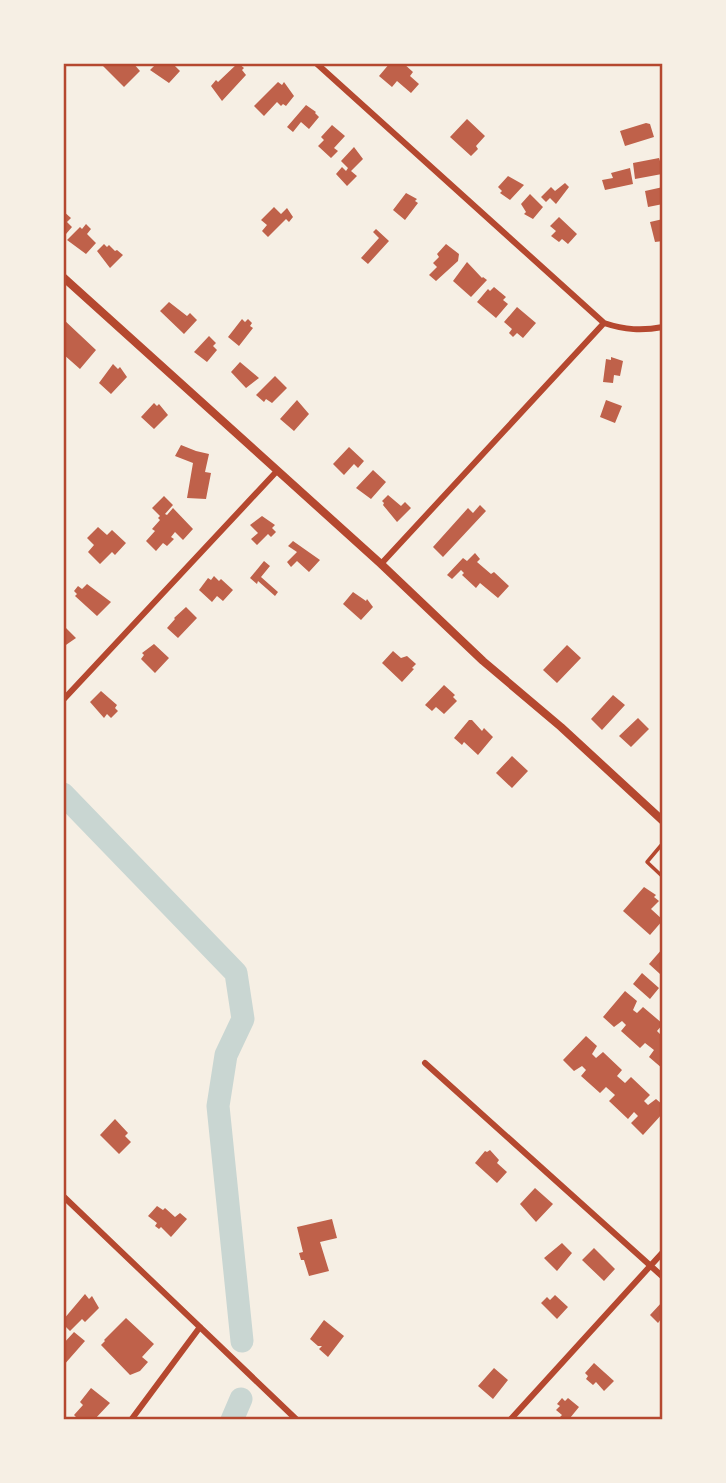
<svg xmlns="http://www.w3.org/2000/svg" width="726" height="1483" viewBox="0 0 726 1483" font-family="Helvetica,sans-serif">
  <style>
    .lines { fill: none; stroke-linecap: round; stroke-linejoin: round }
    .river { stroke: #c9d6d2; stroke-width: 23 }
    .building { fill: #bf614a }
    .service { stroke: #b5482f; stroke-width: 3.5 }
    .minor { stroke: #b5482f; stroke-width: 6 }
    .tertiary { stroke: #b5482f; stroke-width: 8 }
    .neatline { fill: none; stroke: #b5482f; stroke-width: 2.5 }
  </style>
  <rect width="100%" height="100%" fill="#f6efe4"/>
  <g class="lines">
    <path class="river" d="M 63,794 L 236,973 L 243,1019 L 226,1055 L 218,1106 L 242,1341
      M 232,1420 L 241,1399"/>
  </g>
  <path class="building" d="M 105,63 L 133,63 L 140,71 L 124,87 L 103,66 Z
    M 157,63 L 176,63 L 174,65 L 180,71 L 169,83 L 150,70 Z
    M 238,63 L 244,68 L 242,70 L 246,75 L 222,101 L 211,86 L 216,80 L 218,82 Z
    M 390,63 L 403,63 L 413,72 L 410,76 L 419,84 L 411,93 L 397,81 L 392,87 L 379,76 Z
    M 278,82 L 282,85 L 284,82 L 294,96 L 286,106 L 283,104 L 281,106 L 277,102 L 264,116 L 254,106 Z
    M 306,105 L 316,112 L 315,113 L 319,117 L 309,129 L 301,122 L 293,132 L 287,127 Z
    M 467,119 L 485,136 L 476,146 L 478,149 L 471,156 L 450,137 Z
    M 646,123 L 650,124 L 654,137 L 625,146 L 620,131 Z
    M 332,125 L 345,136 L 334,148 L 338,151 L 331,158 L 318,146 L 324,140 L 321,137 Z
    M 354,147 L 363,159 L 351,171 L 357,176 L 347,186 L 336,174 L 342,167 L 346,171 L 348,168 L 341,161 Z
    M 659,158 L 660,161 L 663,160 L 662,174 L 635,179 L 633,163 Z
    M 630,168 L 633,184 L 605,190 L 602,180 L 613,178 L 611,173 Z
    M 508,176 L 524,185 L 510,200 L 500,193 L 502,191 L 498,187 Z
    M 565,183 L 569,187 L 556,204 L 550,198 L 546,202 L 541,197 L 551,187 L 555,191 Z
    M 663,187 L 663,204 L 648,207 L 645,191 Z
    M 406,193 L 417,199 L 415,201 L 418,203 L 405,220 L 393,210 Z
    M 530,194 L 543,207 L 533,219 L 524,214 L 526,212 L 521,204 Z
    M 274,207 L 281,214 L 287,208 L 293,217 L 289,222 L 286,219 L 268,237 L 262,231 L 267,225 L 261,220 Z
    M 63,211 L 71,218 L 67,222 L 72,227 L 66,234 L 63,232 Z
    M 559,217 L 577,234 L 568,244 L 562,239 L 559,242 L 551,236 L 556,231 L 550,226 Z
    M 663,219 L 663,241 L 655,242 L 650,222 Z
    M 86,224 L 91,229 L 87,234 L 96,243 L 86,254 L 67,240 L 80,227 L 82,229 Z
    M 376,229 L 389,241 L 368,264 L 361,258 L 379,238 L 373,232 Z
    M 104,244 L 107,247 L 109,245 L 115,251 L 117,250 L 123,255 L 110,268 L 97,251 Z
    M 446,244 L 459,254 L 458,261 L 436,281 L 429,275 L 437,267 L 433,263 L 439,257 L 437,254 Z
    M 467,262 L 482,278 L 483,277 L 487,280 L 471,297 L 453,281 Z
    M 494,287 L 506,297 L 503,300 L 508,304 L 496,318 L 477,302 L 488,289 L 490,291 Z
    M 169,302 L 187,316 L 190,313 L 197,320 L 184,334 L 160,311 Z
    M 517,307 L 536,323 L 523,338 L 517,333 L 513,337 L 509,333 L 512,329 L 504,322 Z
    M 63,319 L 96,350 L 80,369 L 63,354 Z
    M 242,319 L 245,322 L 248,319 L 252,323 L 250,326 L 253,328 L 239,346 L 228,337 Z
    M 209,336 L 216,343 L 213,346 L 217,350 L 207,362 L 194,352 Z
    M 611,357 L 623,361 L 620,376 L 614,375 L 613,383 L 603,382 L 606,359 L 611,360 Z
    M 240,362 L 259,378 L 246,388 L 231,372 Z
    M 113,364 L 118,369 L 120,367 L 127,377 L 111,394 L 99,383 Z
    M 275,376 L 287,388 L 272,403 L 266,399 L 264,402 L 256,395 Z
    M 297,400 L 309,414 L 294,431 L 280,419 Z
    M 606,400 L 622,406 L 615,423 L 600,417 Z
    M 154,403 L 157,406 L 159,404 L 168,415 L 154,429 L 141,417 Z
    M 181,445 L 196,451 L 209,454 L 205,472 L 211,473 L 206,499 L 187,498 L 193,463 L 175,456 Z
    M 349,447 L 364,461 L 358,468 L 354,464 L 344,475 L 333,464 Z
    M 373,470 L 386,482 L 371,499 L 356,488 Z
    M 388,495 L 401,506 L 405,502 L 411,508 L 397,522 L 383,505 L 384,503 L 382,501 Z
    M 164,496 L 173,505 L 165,514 L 167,515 L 173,508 L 193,529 L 183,540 L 175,532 L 171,537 L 174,539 L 167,546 L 163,543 L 156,551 L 146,541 L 155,531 L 152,529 L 160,520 L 158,518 L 160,516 L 152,508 Z
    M 480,505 L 486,511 L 443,557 L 433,547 L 468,508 L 473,513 Z
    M 262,516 L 275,525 L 272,528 L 276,532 L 271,537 L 268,534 L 257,545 L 251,539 L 258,533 L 250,525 Z
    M 98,527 L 107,535 L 112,530 L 126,543 L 115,555 L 112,552 L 100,564 L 88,552 L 94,545 L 87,538 Z
    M 293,541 L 320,560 L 309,572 L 297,561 L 291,567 L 287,562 L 297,552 L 288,546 Z
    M 475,553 L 480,559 L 477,562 L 491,574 L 494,572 L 509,586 L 498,598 L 480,583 L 476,588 L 462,575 L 464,573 L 461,570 L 452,579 L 447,575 L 463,558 L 467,561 Z
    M 264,561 L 270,566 L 261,577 L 278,592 L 275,596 L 258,581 L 257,584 L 250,578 Z
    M 214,576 L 219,581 L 221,579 L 233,590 L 223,601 L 217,596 L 212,602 L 199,590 L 208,578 L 211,580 Z
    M 87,584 L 111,602 L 97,616 L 75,596 L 77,594 L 74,591 L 78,586 L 82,589 Z
    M 353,592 L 366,601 L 367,599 L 373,607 L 361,620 L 343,604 Z
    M 186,607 L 197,618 L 178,638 L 167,628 L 175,619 L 174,618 Z
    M 63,625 L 76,638 L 63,647 Z
    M 154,644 L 169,658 L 155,673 L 141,659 L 144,655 L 142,653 Z
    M 567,645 L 581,658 L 557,683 L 543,670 Z
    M 393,651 L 401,658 L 407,656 L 416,664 L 412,668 L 414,669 L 402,682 L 382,663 Z
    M 444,685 L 455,695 L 453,697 L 457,701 L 444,714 L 436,707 L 432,711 L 425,705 Z
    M 101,691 L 117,705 L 115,708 L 118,711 L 111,718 L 107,714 L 104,718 L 90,702 Z
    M 613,695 L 625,705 L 602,730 L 591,719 Z
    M 638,718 L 649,729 L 631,747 L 619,736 Z
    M 469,720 L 472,720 L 482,731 L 484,728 L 493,737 L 478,755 L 464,742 L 462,745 L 454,738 Z
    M 512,756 L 528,771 L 512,788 L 496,773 Z
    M 644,887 L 656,895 L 654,897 L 659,901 L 651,909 L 663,920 L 650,935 L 623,911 Z
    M 663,948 L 663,970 L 660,974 L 649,964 Z
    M 642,973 L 659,988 L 650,999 L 633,984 Z
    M 625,991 L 637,1001 L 633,1010 L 637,1013 L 643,1007 L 663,1024 L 657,1031 L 663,1037 L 663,1069 L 649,1057 L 654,1050 L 645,1043 L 640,1048 L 621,1031 L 626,1025 L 622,1021 L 614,1027 L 603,1017 Z
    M 586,1036 L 597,1046 L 592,1054 L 596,1058 L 603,1052 L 622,1070 L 617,1076 L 625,1083 L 631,1077 L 650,1095 L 644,1101 L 648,1105 L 656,1099 L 663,1105 L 663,1113 L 643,1135 L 631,1123 L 638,1116 L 634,1112 L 628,1119 L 609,1101 L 615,1095 L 606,1087 L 600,1093 L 581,1076 L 586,1070 L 582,1066 L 574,1071 L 563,1060 Z
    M 115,1119 L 128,1133 L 125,1136 L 131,1142 L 119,1154 L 100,1135 Z
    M 490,1150 L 499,1160 L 497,1163 L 507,1172 L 497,1183 L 475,1163 L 485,1151 L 487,1152 Z
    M 535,1188 L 553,1204 L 536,1222 L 520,1204 Z
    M 157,1206 L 163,1210 L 165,1208 L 175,1217 L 180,1213 L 187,1219 L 171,1237 L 161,1227 L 159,1229 L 155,1226 L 157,1223 L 148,1216 Z
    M 332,1219 L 337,1238 L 320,1242 L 329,1271 L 309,1276 L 304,1260 L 301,1260 L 299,1253 L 303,1252 L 297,1227 Z
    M 562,1243 L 572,1253 L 557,1271 L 544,1258 Z
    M 594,1248 L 615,1269 L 604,1281 L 582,1260 Z
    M 85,1294 L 89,1299 L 92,1296 L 99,1308 L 85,1322 L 82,1319 L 70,1331 L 63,1324 L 63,1320 Z
    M 555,1295 L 568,1307 L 557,1319 L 541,1303 L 547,1297 L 550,1300 Z
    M 663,1301 L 663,1321 L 661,1319 L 658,1323 L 650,1315 Z
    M 126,1318 L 154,1344 L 142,1357 L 148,1362 L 140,1371 L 130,1375 L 101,1345 L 105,1341 L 104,1340 Z
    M 324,1320 L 344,1336 L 328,1357 L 319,1349 L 322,1346 L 318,1346 L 310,1339 Z
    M 74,1332 L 85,1341 L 63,1366 L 63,1344 Z
    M 594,1363 L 614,1381 L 604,1391 L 596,1382 L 593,1385 L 586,1379 L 588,1376 L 585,1373 Z
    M 494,1368 L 508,1380 L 493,1399 L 478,1386 Z
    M 91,1388 L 110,1403 L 94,1420 L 79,1420 L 74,1415 L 83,1405 L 80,1402 Z
    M 562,1398 L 565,1401 L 568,1398 L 579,1407 L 570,1418 L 572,1420 L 559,1418 L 562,1415 L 556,1410 L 560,1406 L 557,1404 Z"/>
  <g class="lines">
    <path class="service" d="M 663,843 L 647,862 L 663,877"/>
    <path class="minor" d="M 316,63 L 604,323 C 625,330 642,331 663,327
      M 381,564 L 604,323
      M 63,700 L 277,471
      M 425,1063 L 663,1277
      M 63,1196 L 297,1420
      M 131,1420 L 200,1327
      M 510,1420 L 663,1252"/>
    <path class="tertiary" d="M 63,277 L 381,564 L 483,661 L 561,727 L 663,821"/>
  </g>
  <rect width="726" height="1483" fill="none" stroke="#f6efe4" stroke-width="130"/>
  <rect x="65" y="65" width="596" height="1353" class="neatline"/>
</svg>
